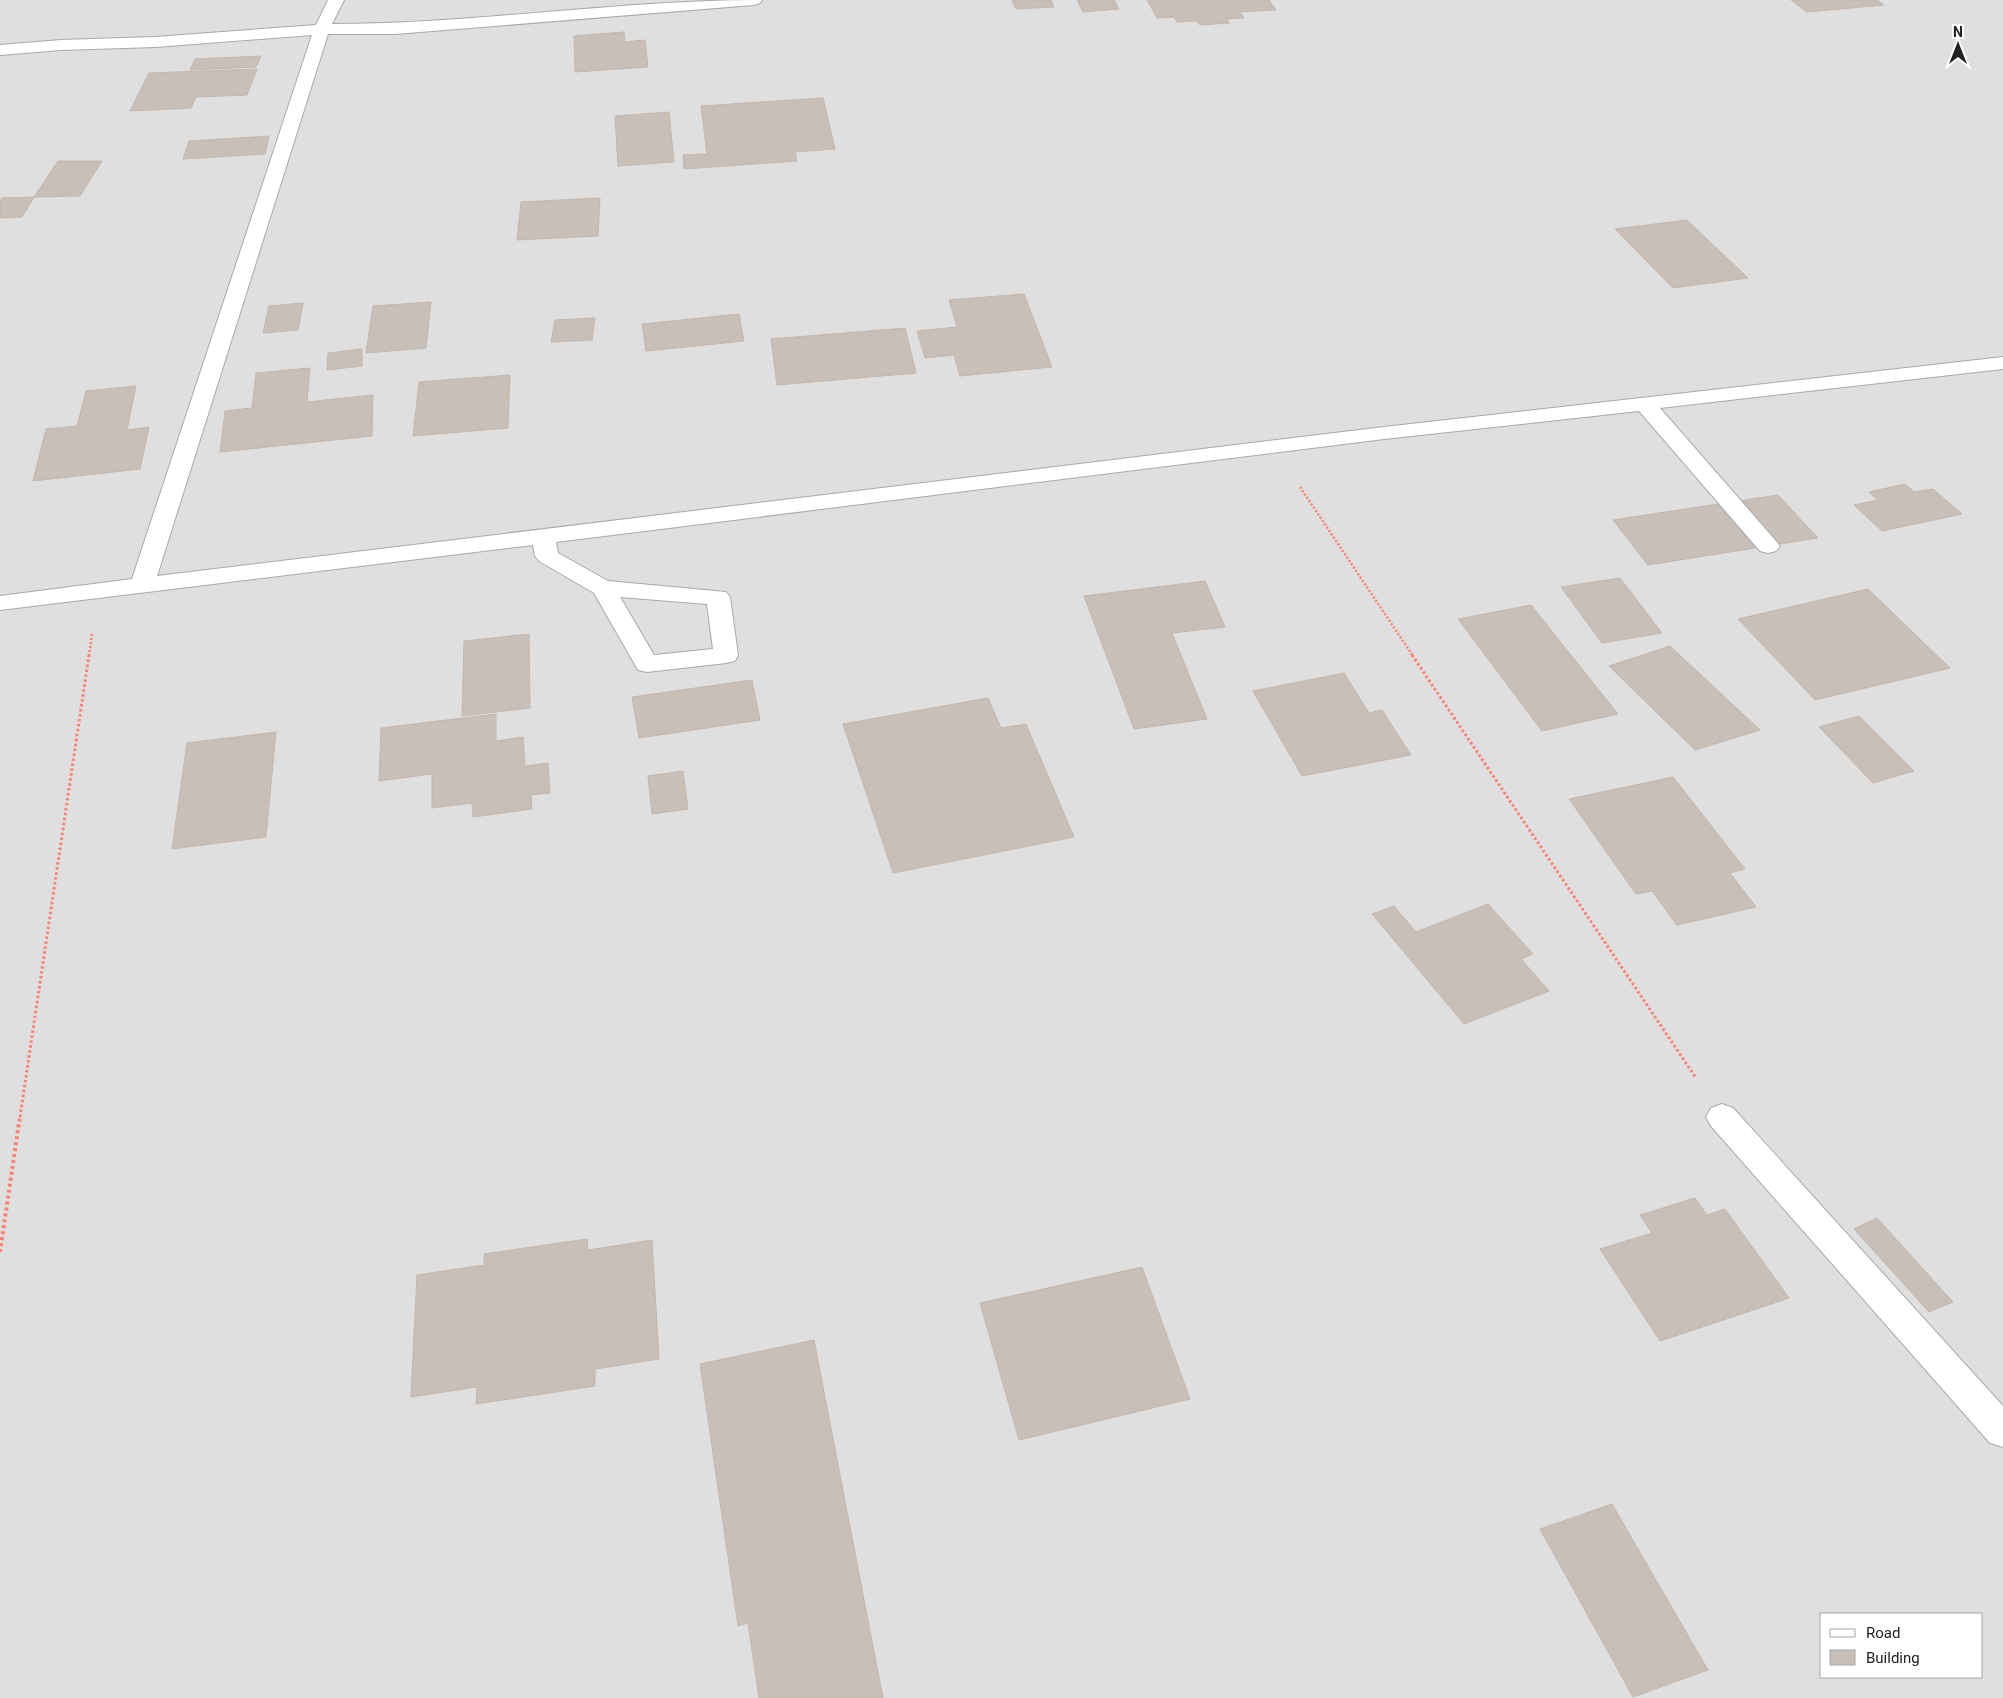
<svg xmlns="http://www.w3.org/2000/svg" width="2003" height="1698" viewBox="0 0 2003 1698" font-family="Roboto,sans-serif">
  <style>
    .residential { fill: #e0dfdf; fill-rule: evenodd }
    .building { fill: #c7bfb8; stroke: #c4b6ab }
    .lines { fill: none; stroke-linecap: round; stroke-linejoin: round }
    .minor-casing { stroke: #a9a9a9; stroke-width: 2 }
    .path-far2 { stroke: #fa8072; stroke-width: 2.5; stroke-dasharray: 2 2; stroke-linecap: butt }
    .path-far1 { stroke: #fa8072; stroke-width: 3; stroke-dasharray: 2.5 2.5; stroke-linecap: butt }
    .path { stroke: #fa8072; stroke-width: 4; stroke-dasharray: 3 3; stroke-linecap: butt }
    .minor { fill: #fff; fill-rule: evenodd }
  </style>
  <rect width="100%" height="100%" fill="#f2efe9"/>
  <path class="residential" d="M 0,0 L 2003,0 L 2003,1698 L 0,1698 ZM 1822,1614 L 1982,1614 L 1982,1677 L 1822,1677 Z"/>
  <path class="building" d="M 1012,0 L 1051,0 L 1054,7 L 1016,9 Z
    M 1077,0 L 1114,0 L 1119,9 L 1083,12 Z
    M 1147,0 L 1269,0 L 1276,10 L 1240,12 L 1244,18 L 1227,19 L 1229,23 L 1200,25 L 1197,21 L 1177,22 L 1174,17 L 1157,18 Z
    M 1791,0 L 1877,0 L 1884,5 L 1807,12 Z
    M 624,32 L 625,42 L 645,40 L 648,67 L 575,72 L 574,36 Z
    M 261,56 L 256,67 L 190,70 L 195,59 Z
    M 257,69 L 247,95 L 196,97 L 191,108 L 130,111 L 149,73 Z
    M 823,98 L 835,149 L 795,152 L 797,161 L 684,169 L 683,155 L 707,154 L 701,106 Z
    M 669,112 L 674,162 L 618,166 L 615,116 Z
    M 269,136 L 265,154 L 183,159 L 189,141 Z
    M 58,161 L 102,161 L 80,196 L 34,197 Z
    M 34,197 L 22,217 L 0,218 L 0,201 L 2,198 Z
    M 600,198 L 598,236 L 517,240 L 521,202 Z
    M 1687,220 L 1748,278 L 1673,288 L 1615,229 Z
    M 1024,294 L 1052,367 L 960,376 L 954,355 L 925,358 L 917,331 L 957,327 L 949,300 Z
    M 431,302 L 426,348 L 366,353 L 373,306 Z
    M 303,303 L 298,330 L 263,333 L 269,306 Z
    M 739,314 L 744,341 L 646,351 L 642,324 Z
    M 595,318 L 592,340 L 551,342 L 555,320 Z
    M 905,328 L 916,373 L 777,385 L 771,339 Z
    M 362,349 L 362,366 L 327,370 L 328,353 Z
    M 310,368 L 307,402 L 373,395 L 372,436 L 220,452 L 225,411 L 252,408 L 256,373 Z
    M 510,375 L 508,428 L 413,436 L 419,382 Z
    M 136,386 L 127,430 L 149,427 L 140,469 L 33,481 L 46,429 L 77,426 L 86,391 Z
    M 1905,484 L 1914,492 L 1933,489 L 1962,514 L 1882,531 L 1854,505 L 1878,500 L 1869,492 Z
    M 1778,495 L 1818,538 L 1648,565 L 1613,520 Z
    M 1620,578 L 1662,633 L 1602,643 L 1561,587 Z
    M 1205,581 L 1225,627 L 1172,633 L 1207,719 L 1134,729 L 1084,596 Z
    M 1868,589 L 1950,668 L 1815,700 L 1738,619 Z
    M 1531,605 L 1618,714 L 1542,731 L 1458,619 Z
    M 529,634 L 530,708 L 462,716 L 464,641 Z
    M 1670,646 L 1760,730 L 1695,750 L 1609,666 Z
    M 1344,673 L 1369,713 L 1382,710 L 1411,755 L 1302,776 L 1253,691 Z
    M 752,680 L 760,720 L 639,738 L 632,697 Z
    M 988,698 L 1001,728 L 1026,724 L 1074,837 L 893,873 L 843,724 Z
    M 496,714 L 496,741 L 523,737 L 525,766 L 548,763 L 550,793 L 531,795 L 532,809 L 473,817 L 472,803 L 432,808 L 432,774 L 379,781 L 381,728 Z
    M 1859,716 L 1914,771 L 1873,783 L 1819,727 Z
    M 276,732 L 266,837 L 172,849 L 187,743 Z
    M 683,771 L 688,809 L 652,814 L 648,776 Z
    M 1673,777 L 1745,869 L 1730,873 L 1756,907 L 1677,925 L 1652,891 L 1636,894 L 1569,799 Z
    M 1488,904 L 1533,954 L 1521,959 L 1549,991 L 1464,1024 L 1372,914 L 1394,906 L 1416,932 Z
    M 1695,1198 L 1707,1215 L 1725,1209 L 1789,1298 L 1660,1341 L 1600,1249 L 1652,1233 L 1640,1215 Z
    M 1877,1218 L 1953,1302 L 1929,1312 L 1854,1229 Z
    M 587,1239 L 588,1250 L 652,1240 L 659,1359 L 595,1369 L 595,1386 L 476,1404 L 477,1387 L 411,1397 L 417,1275 L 484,1265 L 484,1254 Z
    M 1142,1267 L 1190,1399 L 1019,1440 L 980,1303 Z
    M 814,1340 L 883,1698 L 759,1698 L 748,1623 L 738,1626 L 700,1364 Z
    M 1612,1504 L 1708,1670 L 1633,1697 L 1540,1529 Z"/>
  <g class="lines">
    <defs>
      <path id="minor" d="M 328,0 L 344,0 L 332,24 C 476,24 618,0 762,0 L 760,3 L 754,5 L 395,34 L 328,34 L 157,576 L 1384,427 L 2003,357 L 2003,369 L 1660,408 L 1776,541 L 1780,546 L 1776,551 L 1768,553 L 1760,551 L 1639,411 L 1384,439 L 556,542 L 558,553 L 608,581 L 726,592 L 730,597 L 738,655 L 735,661 L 726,663 L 647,672 L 638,670 L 594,593 L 539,561 L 535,556 L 533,545 L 0,610 L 0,596 L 132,579 L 312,35 L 155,47 L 61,50 L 0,55 L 0,45 L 61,40 L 155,37 L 316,25 ZM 620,597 L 707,604 L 713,649 L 654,655 Z
        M 1722,1104 L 1733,1108 L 2003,1406 L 2003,1447 L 1990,1443 L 1711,1126 L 1706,1117 L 1711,1108 Z"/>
    </defs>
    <use href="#minor" class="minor-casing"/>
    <path class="path-far2" d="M 1300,487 L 1413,656
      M 89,656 L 92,634"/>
    <path class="path-far1" d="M 1412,655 L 1696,1078
      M 20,1117 L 89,655"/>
    <path class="path" d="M 0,1252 L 20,1116"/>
    <use href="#minor" class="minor"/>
  </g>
  <rect x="1820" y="1613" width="162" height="65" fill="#ffffff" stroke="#a7a7a7"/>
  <rect x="1830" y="1629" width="25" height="8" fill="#ffffff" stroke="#a7a7a7"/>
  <text x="1866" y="1638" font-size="15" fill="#222222">Road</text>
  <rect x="1830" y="1650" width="25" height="15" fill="#c7bfb8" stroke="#a7a7a7"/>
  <text x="1866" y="1663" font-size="15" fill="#222222">Building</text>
  <g transform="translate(1958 45)" stroke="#ffffff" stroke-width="4" paint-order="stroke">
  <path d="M0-4L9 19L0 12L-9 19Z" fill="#222222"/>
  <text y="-8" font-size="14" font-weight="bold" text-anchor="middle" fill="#222222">N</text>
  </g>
</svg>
